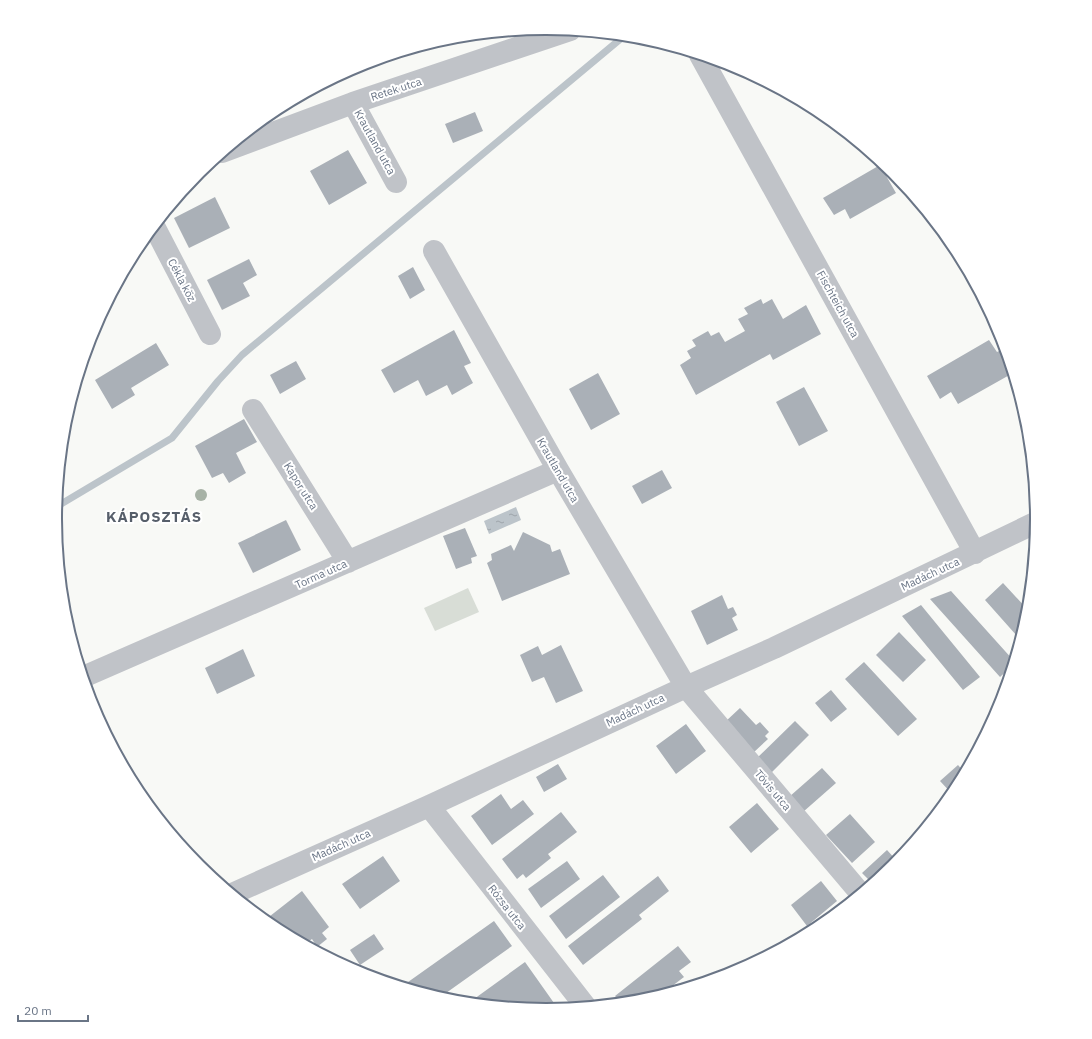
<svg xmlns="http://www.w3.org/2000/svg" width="1092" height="1039" viewBox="0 0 1092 1039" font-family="'IBM Plex Sans',sans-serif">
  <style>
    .grass { fill: #d8ddd6 }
    .water { fill: url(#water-ripples) }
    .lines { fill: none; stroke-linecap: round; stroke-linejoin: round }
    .stream { stroke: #bcc4ca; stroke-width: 7 }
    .building { fill: #aab0b7 }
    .minor { stroke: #c0c3c8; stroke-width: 22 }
    .tree { fill: #a7b2a6 }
    .labels { text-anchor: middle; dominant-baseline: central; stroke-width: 4; stroke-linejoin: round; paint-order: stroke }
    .street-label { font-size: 11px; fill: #6a7586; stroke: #fff }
    .district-label { font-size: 15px; font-weight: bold; letter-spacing: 1px; fill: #575f6b; stroke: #fff }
    .rim { fill: none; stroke: #6a7586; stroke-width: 2 }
  </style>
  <defs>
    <pattern id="water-ripples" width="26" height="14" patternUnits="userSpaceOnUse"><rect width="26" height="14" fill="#bcc4ca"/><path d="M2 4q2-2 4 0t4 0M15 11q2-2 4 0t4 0" fill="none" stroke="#9da4aa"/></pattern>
  </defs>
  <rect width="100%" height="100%" fill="#f8f9f6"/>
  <path class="grass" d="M 468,588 L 479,612 L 435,631 L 424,608 Z"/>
  <path class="water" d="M 516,507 L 521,520 L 489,534 L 484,521 Z"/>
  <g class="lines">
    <path class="stream" d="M 56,507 L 172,438 L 218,381 L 242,355 L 624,36"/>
  </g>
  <path class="building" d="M 475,112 L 483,131 L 453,143 L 445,124 Z
    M 348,150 L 367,183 L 329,205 L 310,171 Z
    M 880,165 L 896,193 L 850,219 L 845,209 L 834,215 L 823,198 Z
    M 215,197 L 230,228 L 189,248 L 174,218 Z
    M 249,259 L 257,275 L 243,283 L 250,296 L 222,310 L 207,280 Z
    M 413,267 L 425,290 L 410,299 L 398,276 Z
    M 761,299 L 763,304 L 772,299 L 783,319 L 806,305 L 821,334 L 773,360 L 770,354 L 696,395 L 680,365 L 691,358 L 687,351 L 696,346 L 692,340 L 708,331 L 711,336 L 719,332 L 725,342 L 745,331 L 738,319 L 748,314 L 744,308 Z
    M 454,330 L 471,363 L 464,366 L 473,383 L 452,395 L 447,385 L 426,396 L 418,380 L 394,393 L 381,370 Z
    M 989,340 L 997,352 L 1003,349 L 1008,356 L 1013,373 L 958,404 L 951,392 L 940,399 L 927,376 Z
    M 156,343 L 169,365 L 131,388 L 135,395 L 112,409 L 95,380 Z
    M 296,361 L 306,379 L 280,394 L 270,375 Z
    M 598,373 L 620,414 L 591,430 L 569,389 Z
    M 804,387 L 828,431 L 799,446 L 776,402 Z
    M 244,419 L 257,442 L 236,453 L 246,473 L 229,483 L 223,473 L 212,478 L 195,446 Z
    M 662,470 L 672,488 L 642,504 L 632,486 Z
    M 286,520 L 301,550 L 253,573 L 238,543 Z
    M 465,528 L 477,556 L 471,558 L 472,563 L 456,569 L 443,536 Z
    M 523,532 L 550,545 L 552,552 L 560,549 L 570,574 L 502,601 L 487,563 L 492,560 L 491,554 L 511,545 L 514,551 Z
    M 1003,583 L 1029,611 L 1023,631 L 1017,636 L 985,600 Z
    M 951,591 L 1014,661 L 1013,665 L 1000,677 L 930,599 Z
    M 722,595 L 728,609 L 733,607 L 737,615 L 732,618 L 738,630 L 707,645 L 691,611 Z
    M 921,605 L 980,677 L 963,690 L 902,616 Z
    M 899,632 L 926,660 L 903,682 L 876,655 Z
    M 561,645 L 583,691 L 556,703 L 544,677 L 532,682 L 520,655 L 538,646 L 542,655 Z
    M 243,649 L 255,676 L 217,694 L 205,668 Z
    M 864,662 L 917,719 L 898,736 L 845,679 Z
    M 831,690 L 847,709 L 831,722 L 815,703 Z
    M 740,708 L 756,725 L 760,722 L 769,732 L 765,736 L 768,739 L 753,753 L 725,722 Z
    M 795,721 L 809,735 L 771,773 L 757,758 Z
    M 686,724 L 706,751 L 676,774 L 656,746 Z
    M 558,764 L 567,779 L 544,792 L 536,777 Z
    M 958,765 L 965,773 L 953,795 L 940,781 Z
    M 822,768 L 836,783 L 803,812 L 789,797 Z
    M 501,794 L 511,809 L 523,800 L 534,814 L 492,845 L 471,816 Z
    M 757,803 L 779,829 L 751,853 L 729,827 Z
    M 561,812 L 577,832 L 548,854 L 551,858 L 526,878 L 523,874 L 517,879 L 502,859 Z
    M 850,814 L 875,842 L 852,863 L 826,835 Z
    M 887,850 L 898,862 L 893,867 L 873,884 L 862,873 Z
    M 383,856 L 400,881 L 360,909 L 342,884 Z
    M 567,861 L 580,879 L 541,908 L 528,889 Z
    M 603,875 L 620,897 L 566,939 L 549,916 Z
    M 658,876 L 669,891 L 639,915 L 642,919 L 583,965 L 568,946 Z
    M 821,881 L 837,901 L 807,926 L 791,905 Z
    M 302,891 L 329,927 L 322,933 L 327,939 L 317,947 L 312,939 L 304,945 L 273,928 L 265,920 Z
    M 494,921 L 512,946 L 439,998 L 401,987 Z
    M 374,934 L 384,949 L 360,965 L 350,950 Z
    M 678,946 L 691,962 L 679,971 L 684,977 L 659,996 L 642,1002 L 622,1004 L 615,996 Z
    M 525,962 L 554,1003 L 543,1011 L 477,1004 L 474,999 Z"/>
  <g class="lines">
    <path class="minor" d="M 700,55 L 975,553
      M 353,103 L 396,182
      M 222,152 L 353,103 L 570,30
      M 154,226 L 210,334
      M 434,251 L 558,470 L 686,687 L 861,894
      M 253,410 L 348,562
      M 83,677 L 558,470
      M 429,806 L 586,1007
      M 232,894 L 429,806 L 686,687 L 774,648 L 1037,522"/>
  </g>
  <circle class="tree" cx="201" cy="495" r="6"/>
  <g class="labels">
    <g class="street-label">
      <text transform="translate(396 89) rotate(-18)">Retek utca</text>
      <text transform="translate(375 142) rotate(61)">Krautland utca</text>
      <text transform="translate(182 280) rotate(62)">Cékla köz</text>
      <text transform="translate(838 304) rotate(61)">Fischteich utca</text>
      <text transform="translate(558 470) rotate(60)">Krautland utca</text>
      <text transform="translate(301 486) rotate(58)">Kapor utca</text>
      <text transform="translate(321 574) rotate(-24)">Torma utca</text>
      <text transform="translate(930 574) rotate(-25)">Madách utca</text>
      <text transform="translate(635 710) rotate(-25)">Madách utca</text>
      <text transform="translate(773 790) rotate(50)">Tövis utca</text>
      <text transform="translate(341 845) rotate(-24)">Madách utca</text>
      <text transform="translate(507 907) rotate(52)">Rózsa utca</text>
    </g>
    <g class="district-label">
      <text x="154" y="516">KÁPOSZTÁS</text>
    </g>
  </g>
  <path d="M0 0H1092V1039H0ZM62 519a484 484 0 1 1 968 0a484 484 0 1 1-968 0Z" fill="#fff" fill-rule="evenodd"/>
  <path class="rim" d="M62 519a484 484 0 1 1 968 0a484 484 0 1 1-968 0Z"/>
  <path d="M18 1015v6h70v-6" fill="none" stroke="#6a7586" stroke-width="2"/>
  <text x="24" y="1015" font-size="12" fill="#6a7586" stroke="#ffffff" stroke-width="3" paint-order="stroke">20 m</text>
</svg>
